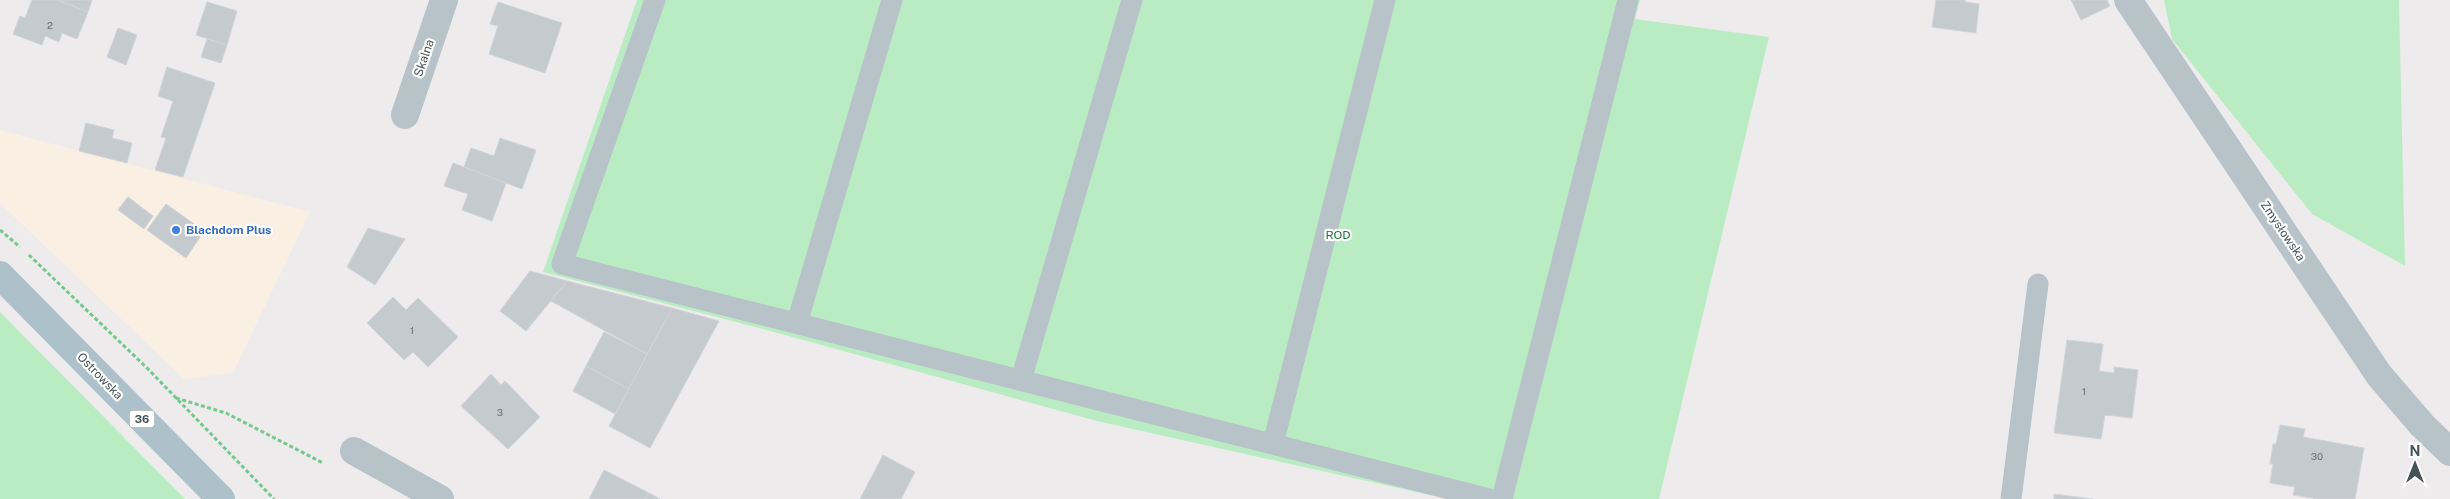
<svg xmlns="http://www.w3.org/2000/svg" width="2450" height="499" viewBox="0 0 2450 499" font-family="'Public Sans',sans-serif">
  <style>
    .commercial { fill: #faefe3 }
    .green { fill: #baecc3 }
    .building { fill: #c5cace; stroke: #d0d3d7 }
    .lines { fill: none; stroke-linecap: round; stroke-linejoin: round }
    .path { stroke: #73c88e; stroke-width: 3; stroke-dasharray: 4 2.5; stroke-linecap: butt }
    .service { stroke: #b7c3c8; stroke-width: 21 }
    .minor { stroke: #b7c3c8; stroke-width: 28 }
    .primary { stroke: #acc1ca; stroke-width: 28 }
    .shop-dot { fill: #3f7fe0; stroke: #fff; stroke-width: 2 }
    .labels { text-anchor: middle; dominant-baseline: central; stroke-width: 4.5; stroke-linejoin: round; paint-order: stroke }
    .number-label { font-size: 10px; fill: #657176 }
    .shield { fill: #fff; stroke: #7d878a; stroke-width: 1 }
    .shield-label { font-size: 11px; font-weight: bold; fill: #455358 }
    .street-label { font-size: 12px; fill: #455358; stroke: #fff }
    .shop-label { font-size: 12px; font-weight: bold; fill: #366cbe; stroke: #fff; text-anchor: start }
    .park-label { font-size: 12px; fill: #197535; stroke: #fff }
  </style>
  <rect width="100%" height="100%" fill="#eeebec"/>
  <path class="commercial" d="M 0,130 L 310,212 L 233,373 L 184,379 L 0,203 Z"/>
  <path class="green" d="M 637,0 L 1640,0 L 1635,19 L 1769,37 L 1659,499 L 1448,499 L 1097,421 L 778,333 L 543,272 Z
    M 2164,0 L 2399,0 L 2405,266 L 2312,214 L 2172,39 Z
    M 0,312 L 185,499 L 0,499 Z"/>
  <path class="building" d="M 32,0 L 57,0 L 88,12 L 77,39 L 62,33 L 59,42 L 45,36 L 42,45 L 13,34 L 20,16 L 25,18 Z
    M 57,0 L 92,0 L 88,12 Z
    M 1936,0 L 1965,0 L 1965,2 L 1979,4 L 1976,33 L 1932,27 Z
    M 2071,0 L 2107,0 L 2110,6 L 2081,20 Z
    M 207,2 L 237,11 L 227,45 L 196,35 Z
    M 498,2 L 562,23 L 545,73 L 489,54 L 498,26 L 490,24 Z
    M 118,28 L 137,35 L 126,65 L 107,57 Z
    M 207,39 L 227,45 L 221,63 L 201,57 Z
    M 167,67 L 215,83 L 183,177 L 155,170 L 166,138 L 161,137 L 173,101 L 158,96 Z
    M 86,123 L 114,130 L 112,138 L 132,143 L 127,163 L 79,151 Z
    M 500,138 L 536,150 L 522,189 L 464,167 L 471,148 L 494,156 Z
    M 453,163 L 506,183 L 492,221 L 462,210 L 468,194 L 444,186 Z
    M 128,197 L 153,216 L 144,229 L 118,210 Z
    M 166,204 L 204,231 L 186,258 L 147,230 Z
    M 368,228 L 405,239 L 375,285 L 347,267 Z
    M 530,271 L 567,281 L 526,331 L 500,311 Z
    M 567,281 L 672,308 L 647,354 L 551,301 Z
    M 393,297 L 406,310 L 418,298 L 458,337 L 428,367 L 413,352 L 404,360 L 367,323 Z
    M 672,308 L 719,321 L 650,448 L 609,426 Z
    M 604,332 L 647,354 L 629,389 L 586,366 Z
    M 2067,340 L 2103,344 L 2099,371 L 2114,373 L 2114,367 L 2138,370 L 2132,418 L 2105,415 L 2101,439 L 2054,433 Z
    M 586,366 L 629,389 L 615,414 L 573,391 Z
    M 491,374 L 501,385 L 505,381 L 540,417 L 508,449 L 461,406 Z
    M 2280,425 L 2305,429 L 2303,437 L 2364,448 L 2355,499 L 2318,499 L 2293,495 L 2295,487 L 2270,483 L 2273,464 L 2270,464 L 2273,444 L 2276,444 Z
    M 883,455 L 915,472 L 901,499 L 860,499 Z
    M 604,470 L 649,493 L 645,499 L 589,499 Z
    M 649,493 L 660,499 L 645,499 Z
    M 2054,494 L 2093,499 L 2054,499 Z"/>
  <g class="lines">
    <path class="path" d="M 0,230 L 20,247
      M 29,255 L 147,368 L 274,499
      M 176,398 L 226,413 L 323,463"/>
    <path class="service" d="M 655,0 L 562,264 L 1489,499
      M 797,323 L 892,0
      M 1021,380 L 1132,0
      M 1273,444 L 1385,0
      M 1502,499 L 1628,0
      M 2011,499 L 2038,284"/>
    <path class="minor" d="M 2128,0 L 2379,375 L 2422,425 L 2450,452
      M 405,115 L 444,0
      M 354,451 L 440,499"/>
    <path class="primary" d="M 0,275 L 221,499"/>
  </g>
  <circle class="shop-dot" cx="176" cy="230" r="5"/>
  <g class="labels">
    <g class="number-label">
      <text x="50" y="25">2</text>
      <text x="412" y="330">1</text>
      <text x="2084" y="391">1</text>
      <text x="500" y="412">3</text>
      <text x="2317" y="456">30</text>
    </g>
    <rect class="shield" x="129.5" y="410.5" width="25" height="17" rx="4"/>
    <g class="shield-label">
      <text x="142" y="419">36</text>
    </g>
    <g class="street-label">
      <text transform="translate(424 58) rotate(-71)">Skalna</text>
      <text transform="translate(2283 231) rotate(56)">Zmysłowska</text>
      <text transform="translate(100 376) rotate(46)">Ostrowska</text>
    </g>
    <g class="shop-label">
      <text x="186" y="230">Blachdom Plus</text>
    </g>
    <g class="park-label">
      <text x="1338" y="235">ROD</text>
    </g>
  </g>
  <g transform="translate(2415 464)" stroke="#ffffff" stroke-width="4" paint-order="stroke">
  <path d="M0-4L9 19L0 12L-9 19Z" fill="#455358"/>
  <text y="-8" font-size="14" font-weight="bold" text-anchor="middle" fill="#455358">N</text>
  </g>
</svg>
